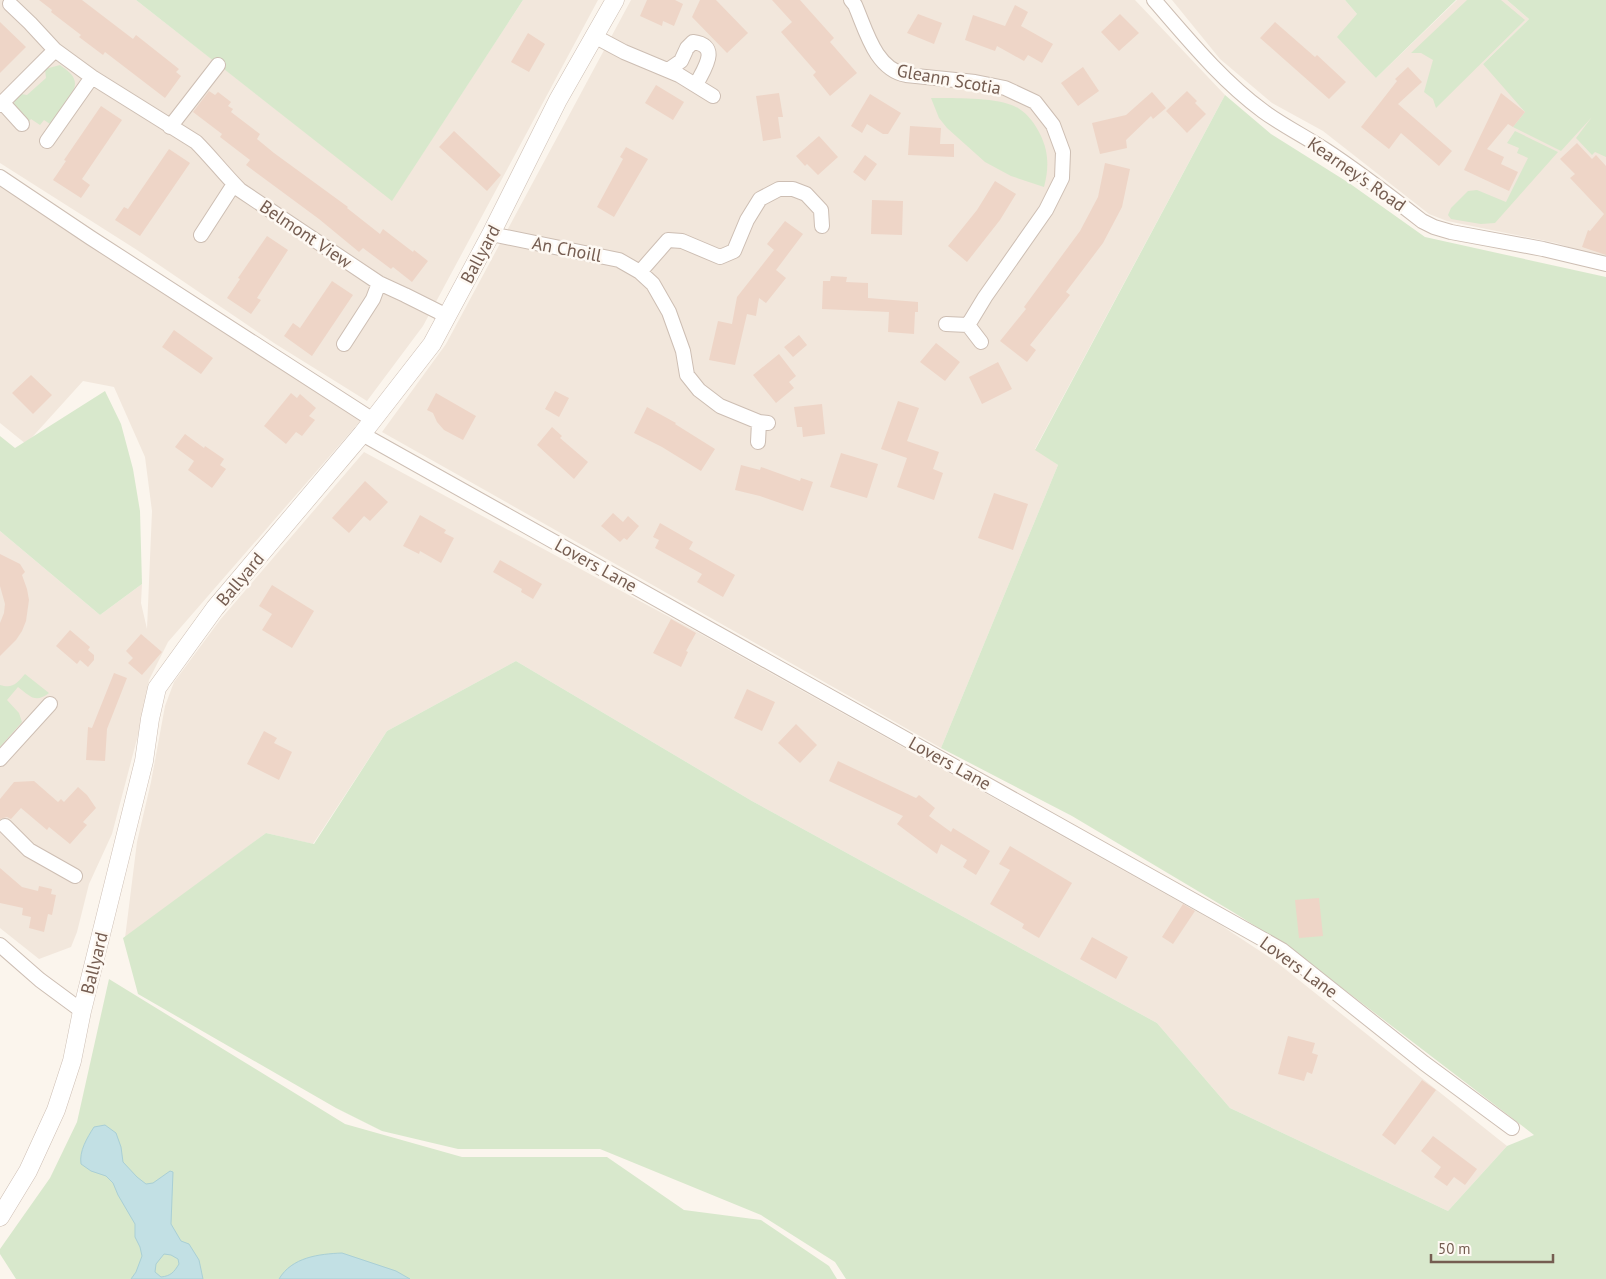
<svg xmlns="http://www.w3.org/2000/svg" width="1606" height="1279" viewBox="0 0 1606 1279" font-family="'PT Sans',sans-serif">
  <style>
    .residential { fill: #f2e7dc }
    .green { fill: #d8e8cc }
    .water { fill: #c2e0e4; stroke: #a9cfd5; fill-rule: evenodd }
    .building { fill: #eed5c7 }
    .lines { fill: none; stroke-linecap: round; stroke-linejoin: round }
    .minor-casing { stroke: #cdbeb3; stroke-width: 16 }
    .tertiary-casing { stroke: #cdbeb3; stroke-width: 19 }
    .minor { stroke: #fff; stroke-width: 14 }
    .tertiary { stroke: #fff; stroke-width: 18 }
    .labels { text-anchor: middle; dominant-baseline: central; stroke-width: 5; stroke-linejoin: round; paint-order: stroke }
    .street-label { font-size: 18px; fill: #755d51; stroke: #fef9f3 }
  </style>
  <rect width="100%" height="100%" fill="#fbf5ed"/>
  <path class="residential" d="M 0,0 L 136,0 L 392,200 L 523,0 L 598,0 L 423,326 L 367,401 L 274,343 L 137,250 L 0,163 Z
    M 631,0 L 1135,0 L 1225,95 L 1035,449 L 1058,465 L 941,748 L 382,432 L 446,344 Z
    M 1172,0 L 1345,0 L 1357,14 L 1376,78 L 1457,0 L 1507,0 L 1529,19 L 1483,64 L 1598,109 L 1606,118 L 1606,259 L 1556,243 L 1447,221 L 1429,214 L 1323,131 L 1272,103 L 1220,59 Z
    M 0,181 L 362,419 L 168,642 L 149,680 L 143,716 L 112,834 L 89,884 L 77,932 L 71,947 L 39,959 L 0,928 L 0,531 L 100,615 L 142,584 L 141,603 L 147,629 L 152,511 L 145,457 L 114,387 L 83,381 L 26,444 L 0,423 Z
    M 364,452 L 699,633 L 1219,924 L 1275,961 L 1507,1146 L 1448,1211 L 1230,1108 L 1157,1023 L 752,801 L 516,661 L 387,731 L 313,844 L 266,833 L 125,938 L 137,842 L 151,782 L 165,706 L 174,682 L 220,620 Z"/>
  <path class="green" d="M 136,0 L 523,0 L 392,201 Z
    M 1345,0 L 1456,0 L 1376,78 L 1337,37 L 1357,14 Z
    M 1467,0 L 1501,0 L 1525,20 L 1436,108 L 1433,99 L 1424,92 L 1433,60 L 1421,53 L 1411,53 Z
    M 1507,0 L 1606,0 L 1606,157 L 1595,152 L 1592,155 L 1576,138 L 1592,117 L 1561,151 L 1513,127 L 1525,112 L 1483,64 L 1529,19 Z
    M 60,65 C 65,69 72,73 74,79 C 80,91 57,114 50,124 L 44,120 L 40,125 L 31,119 L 27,124 L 16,110 L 14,103 L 18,96 L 21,94 L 27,95 L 46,78 L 45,69 Z
    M 1225,95 L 1271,134 L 1349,183 L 1425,237 L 1606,277 L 1606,1279 L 846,1279 L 835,1262 L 761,1215 L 600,1149 L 458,1149 L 382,1131 L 336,1108 L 138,994 L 123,938 L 266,833 L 314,844 L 387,731 L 516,661 L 752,801 L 1157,1023 L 1230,1108 L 1448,1211 L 1507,1146 L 1534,1135 L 1290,948 L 1233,912 L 1072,816 L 941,748 L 1058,465 L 1035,450 Z
    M 931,98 C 952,98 1001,97 1018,108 C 1029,115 1035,124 1040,134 C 1049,152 1049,168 1044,187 L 1011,176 L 985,162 L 947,128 L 939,118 Z
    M 1515,131 L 1558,152 L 1495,223 L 1481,224 L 1451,219 L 1448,215 L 1451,208 L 1468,191 L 1477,190 L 1506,202 L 1528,158 L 1517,153 L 1519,148 L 1507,143 Z
    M 105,391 L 121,424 L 133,469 L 140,511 L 142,584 L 100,615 L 0,531 L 0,436 L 15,448 Z
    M 25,674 L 49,693 C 35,704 30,696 18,687 L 7,700 L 19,713 L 22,722 L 0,747 L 0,685 C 13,689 17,683 25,674 Z
    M 109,979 L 345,1124 L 462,1157 L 607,1157 L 684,1210 L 761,1220 L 829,1266 L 837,1279 L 16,1279 L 0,1254 L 0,1249 L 50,1178 L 77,1122 Z"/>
  <path class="water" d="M 105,1125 L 116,1133 L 121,1147 L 123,1162 L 137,1177 L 146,1184 L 153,1183 L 170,1171 L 173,1172 L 171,1224 L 181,1241 L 189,1244 L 199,1260 L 203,1279 L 131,1279 L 136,1272 L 142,1256 L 140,1247 L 135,1237 L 135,1224 L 118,1195 L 113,1183 L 106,1176 L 91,1171 L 81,1164 C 79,1151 87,1138 94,1127 ZM 164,1254 L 171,1255 L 178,1259 L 179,1264 C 174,1272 171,1276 161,1277 L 155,1272 L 156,1264 Z
    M 342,1253 L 396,1271 L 410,1279 L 279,1279 C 292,1257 319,1254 342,1253 Z"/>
  <path class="building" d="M 39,0 L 82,0 L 133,39 L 136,35 L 179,69 L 176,72 L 181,76 L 165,98 L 105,52 L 103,55 L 79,37 L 81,35 L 51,12 L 52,10 Z
    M 647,0 L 675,0 L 683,4 L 674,26 L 663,21 L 662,26 L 640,16 Z
    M 700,0 L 716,0 L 748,33 L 727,53 L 692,17 Z
    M 772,0 L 800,0 L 834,38 L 830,42 L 857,73 L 830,96 L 813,75 L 816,72 L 781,32 L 792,22 Z
    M 1015,5 L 1028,12 L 1021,26 L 1053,44 L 1042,63 L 1028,55 L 1024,61 L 997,46 L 995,51 L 965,40 L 973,15 L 1005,26 Z
    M 918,14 L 942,23 L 934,44 L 907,33 Z
    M 1120,14 L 1139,33 L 1119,51 L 1101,32 Z
    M 0,22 L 26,47 L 0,73 Z
    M 1275,22 L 1315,57 L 1317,55 L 1346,82 L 1329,99 L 1260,38 Z
    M 528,33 L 545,44 L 529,72 L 511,62 Z
    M 1083,67 L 1099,91 L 1078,106 L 1061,83 Z
    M 1408,67 L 1422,82 L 1398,104 L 1452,151 L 1439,166 L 1401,133 L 1389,149 L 1361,127 L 1397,81 L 1395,79 Z
    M 656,85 L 684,102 L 673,120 L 645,103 Z
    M 209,91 L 215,95 L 218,92 L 231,102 L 228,106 L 233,109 L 231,112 L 260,134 L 257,139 L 274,153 L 348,207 L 347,208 L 380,234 L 383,229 L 413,252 L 414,250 L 428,261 L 412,282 L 393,267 L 391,269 L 363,248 L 359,252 L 319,219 L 246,165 L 250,160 L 220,137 L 222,134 L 193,112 Z
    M 1187,91 L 1197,101 L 1195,103 L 1206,114 L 1187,133 L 1166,111 Z
    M 1152,92 L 1166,108 L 1153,119 L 1151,116 L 1126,140 L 1127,148 L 1100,154 L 1092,123 L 1126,115 Z
    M 779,93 L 783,117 L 778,117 L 781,138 L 763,141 L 756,96 Z
    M 1501,93 L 1525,112 L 1513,127 L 1508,124 L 1487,149 L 1504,157 L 1501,164 L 1518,172 L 1509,191 L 1464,170 Z
    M 870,94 L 901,113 L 888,134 L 883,134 L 867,124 L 862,133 L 851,126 Z
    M 101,106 L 122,120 L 82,179 L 90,185 L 81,198 L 53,180 L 66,161 L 64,160 Z
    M 910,126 L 941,128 L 940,144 L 954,144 L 954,157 L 908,155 Z
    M 454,131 L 501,175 L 487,191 L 439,147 Z
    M 819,136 L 838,157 L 818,175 L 807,164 L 805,166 L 796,156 Z
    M 1577,143 L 1592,159 L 1596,155 L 1606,166 L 1606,255 L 1582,247 L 1588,230 L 1590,231 L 1604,214 L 1570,178 L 1575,174 L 1560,159 Z
    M 626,147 L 648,159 L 614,217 L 597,207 L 623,159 L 620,157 Z
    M 169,149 L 190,163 L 140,236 L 115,220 L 124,207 L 128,209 Z
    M 865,155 L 877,164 L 865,181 L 853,172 Z
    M 1105,163 L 1130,169 L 1122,207 L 1103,243 L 1066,292 L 1070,295 L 1030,345 L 1036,350 L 1027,362 L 1000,341 L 1026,309 L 1024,307 L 1080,231 L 1098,197 Z
    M 995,181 L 1016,194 L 1000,220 L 967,262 L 948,246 L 977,210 Z
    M 872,200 L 903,201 L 902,235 L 871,234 Z
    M 785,221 L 803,234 L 776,270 L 786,278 L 766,303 L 759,298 L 756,316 L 747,314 L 735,365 L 709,360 L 718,321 L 732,324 L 737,297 L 774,250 L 767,244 Z
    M 267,236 L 288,250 L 257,298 L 261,300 L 251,314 L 227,298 L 240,279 L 238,278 Z
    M 831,276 L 847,277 L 846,282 L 868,283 L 868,298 L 918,302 L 918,312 L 915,312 L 914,334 L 888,332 L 889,312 L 822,309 L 823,281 L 830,281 Z
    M 332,281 L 353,295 L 312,356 L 284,336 L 293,323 L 300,328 Z
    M 174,330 L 213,358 L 201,374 L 162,347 Z
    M 799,335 L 807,345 L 793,357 L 784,347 Z
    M 936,343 L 960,362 L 945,381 L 920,362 Z
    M 779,354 L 796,376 L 789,382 L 794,388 L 776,403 L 753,375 Z
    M 998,362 L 1012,389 L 982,404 L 969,377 Z
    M 31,375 L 52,395 L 33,414 L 12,393 Z
    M 555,391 L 569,398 L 559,417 L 545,409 Z
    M 291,393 L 297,398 L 300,394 L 316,408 L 309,416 L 315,420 L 302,436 L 296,432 L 286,444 L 264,426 Z
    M 436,393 L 476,416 L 463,440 L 444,430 L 437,422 L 433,413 L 427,410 Z
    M 898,401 L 919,408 L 907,441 L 939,452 L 933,469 L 943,473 L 934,500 L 897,487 L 907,458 L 881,449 Z
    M 822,404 L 825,434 L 803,437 L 802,427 L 797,427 L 794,407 Z
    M 647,407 L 676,423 L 675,424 L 715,449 L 701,471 L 662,447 L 634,433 Z
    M 552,427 L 562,436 L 560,438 L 588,462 L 574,479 L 537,445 Z
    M 185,434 L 204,448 L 205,446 L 224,459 L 220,465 L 226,469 L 212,488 L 188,470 L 194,461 L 175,447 Z
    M 841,453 L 878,464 L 867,498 L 830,487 Z
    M 741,465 L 760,470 L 761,467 L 800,481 L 801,478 L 813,482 L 803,511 L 760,496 L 735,490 Z
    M 365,481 L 388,502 L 370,521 L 364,516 L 349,533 L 332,518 Z
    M 994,493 L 1028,504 L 1013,550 L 978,538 Z
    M 613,513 L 623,522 L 628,516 L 639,526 L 627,540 L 624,538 L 620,542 L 601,526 Z
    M 420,515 L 446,530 L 444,533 L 454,538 L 441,563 L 420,551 L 419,554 L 403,546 Z
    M 660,523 L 693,542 L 689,549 L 735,575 L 723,597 L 697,582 L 702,574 L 655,548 L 659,540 L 653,537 Z
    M 0,554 L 20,564 L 25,572 L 22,575 L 27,589 L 29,600 L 26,621 L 22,631 L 16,640 L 0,656 L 0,623 L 4,613 L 5,604 L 0,586 Z
    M 500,560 L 542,584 L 533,599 L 521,592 L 522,589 L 493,572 Z
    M 272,585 L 314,611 L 292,648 L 262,630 L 272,614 L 259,606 Z
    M 671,619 L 696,633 L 686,651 L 688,652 L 681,667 L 653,653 Z
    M 70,630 L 90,647 L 88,650 L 94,655 L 94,660 L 88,667 L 80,660 L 77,664 L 56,646 Z
    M 141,634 L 162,652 L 142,675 L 128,663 L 133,658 L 126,651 Z
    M 114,673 L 127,678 L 107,729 L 105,761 L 86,760 L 88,727 L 92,728 Z
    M 747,689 L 775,702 L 762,731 L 734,718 Z
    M 796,724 L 817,745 L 800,763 L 778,743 Z
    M 264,731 L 277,738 L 274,743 L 292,752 L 279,780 L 247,764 Z
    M 838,761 L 916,798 L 919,795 L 935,808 L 929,816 L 951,832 L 953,828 L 990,851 L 976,875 L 963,867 L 967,860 L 941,844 L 937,854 L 897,824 L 903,816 L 829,781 Z
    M 34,781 L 58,802 L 61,799 L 64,802 L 78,787 L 87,795 L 96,808 L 83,822 L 87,825 L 70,844 L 49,827 L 47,830 L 21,808 L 11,819 L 7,817 L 0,819 L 0,799 L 14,782 Z
    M 1010,846 L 1072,883 L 1039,938 L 1022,928 L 1024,924 L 990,904 L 1010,870 L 999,864 Z
    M 0,868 L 22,887 L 38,891 L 39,886 L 52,889 L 51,894 L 56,895 L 52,915 L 48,914 L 44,932 L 29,928 L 31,917 L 22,915 L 23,908 L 0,903 Z
    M 1319,898 L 1323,936 L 1299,938 L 1295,900 Z
    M 1183,904 L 1195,911 L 1173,944 L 1162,937 Z
    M 1092,937 L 1128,957 L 1116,979 L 1080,959 Z
    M 1288,1036 L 1315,1043 L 1312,1053 L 1318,1055 L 1312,1074 L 1307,1072 L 1304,1081 L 1278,1074 Z
    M 1422,1080 L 1436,1090 L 1395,1145 L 1382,1135 Z
    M 1433,1136 L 1477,1169 L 1465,1185 L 1454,1177 L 1447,1186 L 1434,1177 L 1441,1167 L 1421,1151 Z"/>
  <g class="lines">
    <defs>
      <path id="minor" d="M 851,0 L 855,5 C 866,30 875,69 906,75 L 975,82 L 1005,88 L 1035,102 L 1053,125 L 1063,152 L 1062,178 L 1046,210 L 985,297 L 968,325
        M 1154,0 C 1188,39 1221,80 1263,111 C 1282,125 1304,136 1324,149 C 1358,171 1390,196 1422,221 L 1434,227 L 1451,232 L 1543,249 L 1606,264
        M 10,4 L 30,23 L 55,50 L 92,77 L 196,142 C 211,157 224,174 240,190 L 379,283 L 405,295 L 447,316
        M 594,36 L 624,52 L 679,75 L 713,96
        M 668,70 L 681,61 L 687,48 L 693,42 C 722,46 703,70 696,85
        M 2,102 L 22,124
        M 0,105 L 55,50
        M 170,127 L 218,65
        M 47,141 L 92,77
        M 0,177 L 91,238 L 373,420
        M 491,234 L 619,260 L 640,272 L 653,284 L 669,312 L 683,351 L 687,375 L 699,390 L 720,406 L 759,422 L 768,423
        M 201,235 L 234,184
        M 640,272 L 668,240 L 682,241 L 720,257 L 734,251 L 747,220 L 760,199 L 779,189 L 793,189 L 806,194 L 821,210 L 822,226
        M 946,324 L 968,325 L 981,342
        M 344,344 L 373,299 L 379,283
        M 362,434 L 1282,950 L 1424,1063 L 1512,1128
        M 758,442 L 759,422
        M 0,759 L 50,704
        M 5,826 L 29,850 L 75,876
        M 0,945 L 40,980 L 82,1011"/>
      <path id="tertiary" d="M 0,1217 L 28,1171 L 56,1110 L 72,1061 L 82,1011 L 144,761 L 150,719 L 157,688 L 215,608 L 362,434 L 432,344 L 491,234 L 558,100 L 615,0"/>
    </defs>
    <use href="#minor" class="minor-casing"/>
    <use href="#tertiary" class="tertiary-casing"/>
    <use href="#minor" class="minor"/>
    <use href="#tertiary" class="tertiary"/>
  </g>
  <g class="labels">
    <g class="street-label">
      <text transform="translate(949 79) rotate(10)">Gleann Scotia</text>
      <text transform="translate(1357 174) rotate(35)">Kearney's Road</text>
      <text transform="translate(306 234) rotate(34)">Belmont View</text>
      <text transform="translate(567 249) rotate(11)">An Choill</text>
      <text transform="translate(480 254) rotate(-62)">Ballyard</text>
      <text transform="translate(596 565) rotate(29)">Lovers Lane</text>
      <text transform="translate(240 579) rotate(-50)">Ballyard</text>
      <text transform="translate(950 763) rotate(29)">Lovers Lane</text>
      <text transform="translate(94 963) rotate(-76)">Ballyard</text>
      <text transform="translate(1299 967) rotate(36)">Lovers Lane</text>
    </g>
  </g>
  <path d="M1431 1254v8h122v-8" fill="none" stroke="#755d51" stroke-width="2.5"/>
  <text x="1438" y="1254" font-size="15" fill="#755d51" stroke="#fef9f3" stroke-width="4" paint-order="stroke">50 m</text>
</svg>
